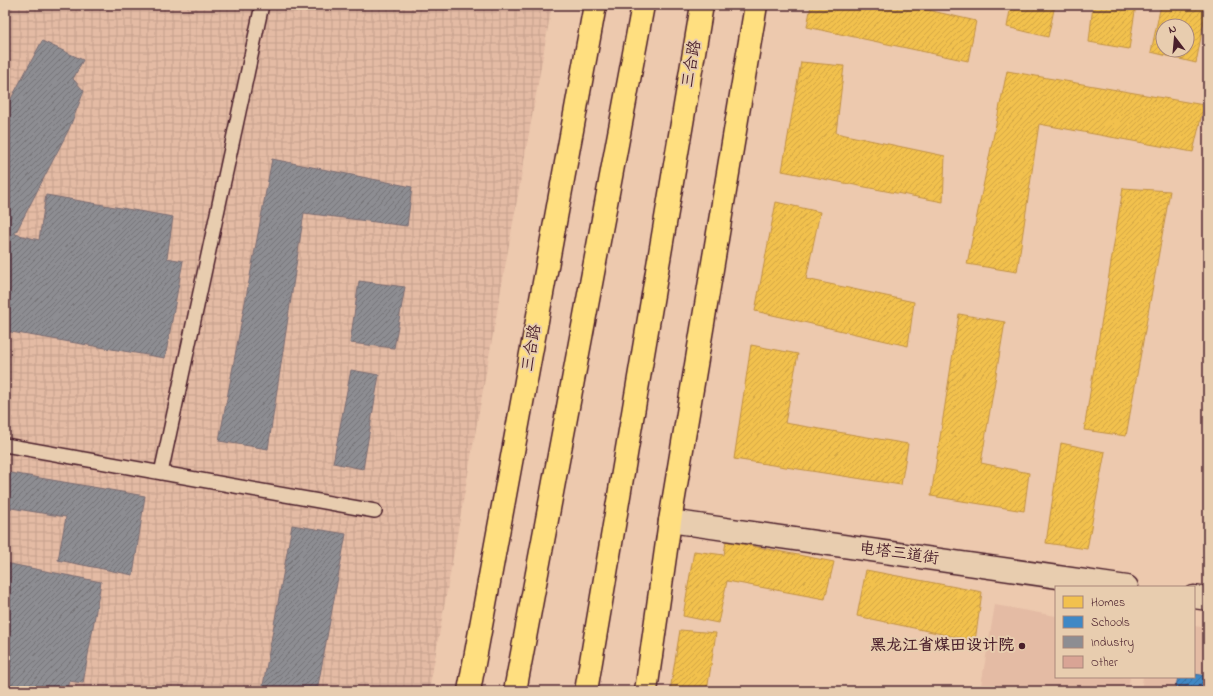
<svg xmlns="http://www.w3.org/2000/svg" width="1213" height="696" viewBox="0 0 1213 696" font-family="'Indie Flower','LXGW WenKai TC',sans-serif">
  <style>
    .built { fill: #e4bba4 }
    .industrial { fill: url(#industrial-grid) }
    .homes { fill: url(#homes-hatch); stroke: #c09044; fill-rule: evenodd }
    .schools { fill: url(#schools-hatch); stroke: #426897 }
    .industry { fill: url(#industry-hatch); stroke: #796c73 }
    .building { fill: url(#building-hatch); stroke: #4a1f2b }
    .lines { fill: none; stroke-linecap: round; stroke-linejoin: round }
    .lane-casing { stroke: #4a1f2b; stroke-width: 16 }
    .secondary-casing { stroke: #4a1f2b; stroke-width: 25 }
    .highway-casing { stroke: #4a1f2b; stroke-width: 25 }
    .lane { stroke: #e8cdaf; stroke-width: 13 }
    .secondary { stroke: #e8cdaf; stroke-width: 22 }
    .highway { stroke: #ffdf80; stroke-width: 22 }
    .poi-dot { fill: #4a1f2b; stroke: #e8cdaf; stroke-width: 1.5 }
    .labels { text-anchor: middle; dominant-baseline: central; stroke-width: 4; stroke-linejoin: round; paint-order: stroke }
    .street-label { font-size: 16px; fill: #4a1f2b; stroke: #e8cdaf }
    .poi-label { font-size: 16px; font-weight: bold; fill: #4a1f2b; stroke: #e8cdaf; text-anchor: end }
  </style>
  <defs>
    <pattern id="industrial-grid" width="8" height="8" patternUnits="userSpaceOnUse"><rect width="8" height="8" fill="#e4bba4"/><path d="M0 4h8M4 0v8" fill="none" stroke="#c5a08d"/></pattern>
    <pattern id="homes-hatch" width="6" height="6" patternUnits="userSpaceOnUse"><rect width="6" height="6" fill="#f2c14e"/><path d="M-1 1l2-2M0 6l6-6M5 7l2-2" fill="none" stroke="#d1a544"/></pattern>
    <pattern id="schools-hatch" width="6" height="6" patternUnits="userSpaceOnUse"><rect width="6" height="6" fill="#3f88c5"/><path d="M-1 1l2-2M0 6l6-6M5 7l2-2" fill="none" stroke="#376fa0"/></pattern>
    <pattern id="industry-hatch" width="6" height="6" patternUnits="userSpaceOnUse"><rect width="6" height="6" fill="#8d8d92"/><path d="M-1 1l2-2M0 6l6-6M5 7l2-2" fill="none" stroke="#757377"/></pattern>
    <pattern id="building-hatch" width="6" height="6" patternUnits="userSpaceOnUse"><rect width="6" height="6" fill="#d9a495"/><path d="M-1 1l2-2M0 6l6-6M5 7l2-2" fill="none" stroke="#b2857a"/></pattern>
  </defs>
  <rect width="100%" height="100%" fill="#edc9ae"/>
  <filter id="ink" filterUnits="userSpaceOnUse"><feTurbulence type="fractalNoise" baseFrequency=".025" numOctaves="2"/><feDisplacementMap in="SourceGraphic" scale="8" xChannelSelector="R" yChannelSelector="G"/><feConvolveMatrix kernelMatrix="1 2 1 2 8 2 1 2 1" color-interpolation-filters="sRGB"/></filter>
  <g filter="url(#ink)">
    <path class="built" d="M 995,605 L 1056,616 L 1056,677 L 1130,677 L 1128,691 L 980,691 Z
      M 1194,626 L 1208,628 L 1208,691 L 1141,691 L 1143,677 L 1194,677 Z"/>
    <path class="industrial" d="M 5,5 L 552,5 L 429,691 L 5,691 Z"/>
    <path class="homes" d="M 811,5 L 906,5 L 976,21 L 968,61 L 807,27 Z
      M 1011,5 L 1055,5 L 1048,37 L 1007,27 Z
      M 1093,5 L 1136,5 L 1129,49 L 1089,42 Z
      M 1161,5 L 1207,5 L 1196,63 L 1151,52 ZM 1163,26 L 1187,26 L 1187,50 L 1163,50 Z
      M 801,62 L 844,66 L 836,133 L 945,156 L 943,202 L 782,171 Z
      M 1007,71 L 1204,105 L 1193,152 L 1039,124 L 1017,272 L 967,264 Z
      M 1123,188 L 1170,191 L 1126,436 L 1084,430 Z
      M 776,202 L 820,212 L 806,279 L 914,302 L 908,346 L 755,311 Z
      M 959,314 L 1005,322 L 981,463 L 1029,473 L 1024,511 L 931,496 Z
      M 751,345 L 798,354 L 785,423 L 908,444 L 901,485 L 734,459 Z
      M 1061,443 L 1105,452 L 1087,549 L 1046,543 Z
      M 726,541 L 834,562 L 825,599 L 727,581 L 718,623 L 683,616 L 694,551 L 724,555 Z
      M 866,570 L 982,592 L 975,641 L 857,616 Z
      M 680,630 L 716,633 L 707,691 L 670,691 Z
      M 854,687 L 877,691 L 853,691 Z"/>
    <path class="schools" d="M 1194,674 L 1208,676 L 1208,691 L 1175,691 L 1178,677 L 1194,677 Z"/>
    <path class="industry" d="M 42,41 L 83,60 L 73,79 L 84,91 L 69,129 L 15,234 L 39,240 L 46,195 L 173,217 L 167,258 L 183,261 L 165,358 L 5,331 L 5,110 Z
      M 272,159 L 412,187 L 407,226 L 304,213 L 268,449 L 219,441 Z
      M 359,281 L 405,287 L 394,348 L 350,343 Z
      M 351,370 L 379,375 L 363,469 L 333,463 Z
      M 5,472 L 145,496 L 133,575 L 58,560 L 66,517 L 5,507 Z
      M 292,525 L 346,534 L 317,691 L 262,691 Z
      M 5,563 L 101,582 L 83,683 L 69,681 L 66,691 L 5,691 Z"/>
    <path class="building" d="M 1208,537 L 1208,569 L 1204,568 Z"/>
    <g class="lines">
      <defs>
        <path id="lane" d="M 5,445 L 375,511
          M 161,473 L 262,5"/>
        <path id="secondary" d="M 670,521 L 1127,587
          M 1194,597 L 1208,599"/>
        <path id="highway" d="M 469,691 L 595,5
          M 515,691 L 643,5
          M 586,691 L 702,5
          M 646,691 L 670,521 L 756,5"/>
      </defs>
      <use href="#lane" class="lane-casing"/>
      <use href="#secondary" class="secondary-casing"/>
      <use href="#highway" class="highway-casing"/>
      <use href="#lane" class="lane"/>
      <use href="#secondary" class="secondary"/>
      <use href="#highway" class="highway"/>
    </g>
  </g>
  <circle class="poi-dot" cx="1022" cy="646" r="4"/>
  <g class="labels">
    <g class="street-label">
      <text transform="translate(692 64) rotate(-80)">三合路</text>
      <text transform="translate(532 348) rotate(-80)">三合路</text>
      <text transform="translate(899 554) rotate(8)">电塔三道街</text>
    </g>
    <g class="poi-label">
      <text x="1014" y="646">黑龙江省煤田设计院</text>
    </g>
  </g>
  <rect width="1213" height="696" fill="none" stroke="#e8cdaf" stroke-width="20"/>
  <rect x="10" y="10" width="1193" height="676" fill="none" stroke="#4a1f2b" stroke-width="1.5" filter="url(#ink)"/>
  <rect x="1055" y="586" width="140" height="92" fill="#e8cdaf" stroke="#a9877a"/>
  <rect x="1063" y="596" width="20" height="12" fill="#f2c14e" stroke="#a9877a"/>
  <text x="1091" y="606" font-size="12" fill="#4a1f2b">Homes</text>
  <rect x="1063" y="616" width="20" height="12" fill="#3f88c5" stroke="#a9877a"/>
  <text x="1091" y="626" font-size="12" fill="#4a1f2b">Schools</text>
  <rect x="1063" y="636" width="20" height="12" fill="#8d8d92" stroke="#a9877a"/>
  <text x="1091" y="646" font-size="12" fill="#4a1f2b">Industry</text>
  <rect x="1063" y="656" width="20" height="12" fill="#d9a495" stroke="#a9877a"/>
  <text x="1091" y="666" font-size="12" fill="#4a1f2b">Other</text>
  <g transform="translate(1175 38) rotate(344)"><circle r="19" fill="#e8cdaf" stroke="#a9877a"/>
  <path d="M0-3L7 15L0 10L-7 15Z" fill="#4a1f2b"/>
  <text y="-6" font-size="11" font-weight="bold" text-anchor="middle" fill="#4a1f2b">N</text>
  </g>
</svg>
